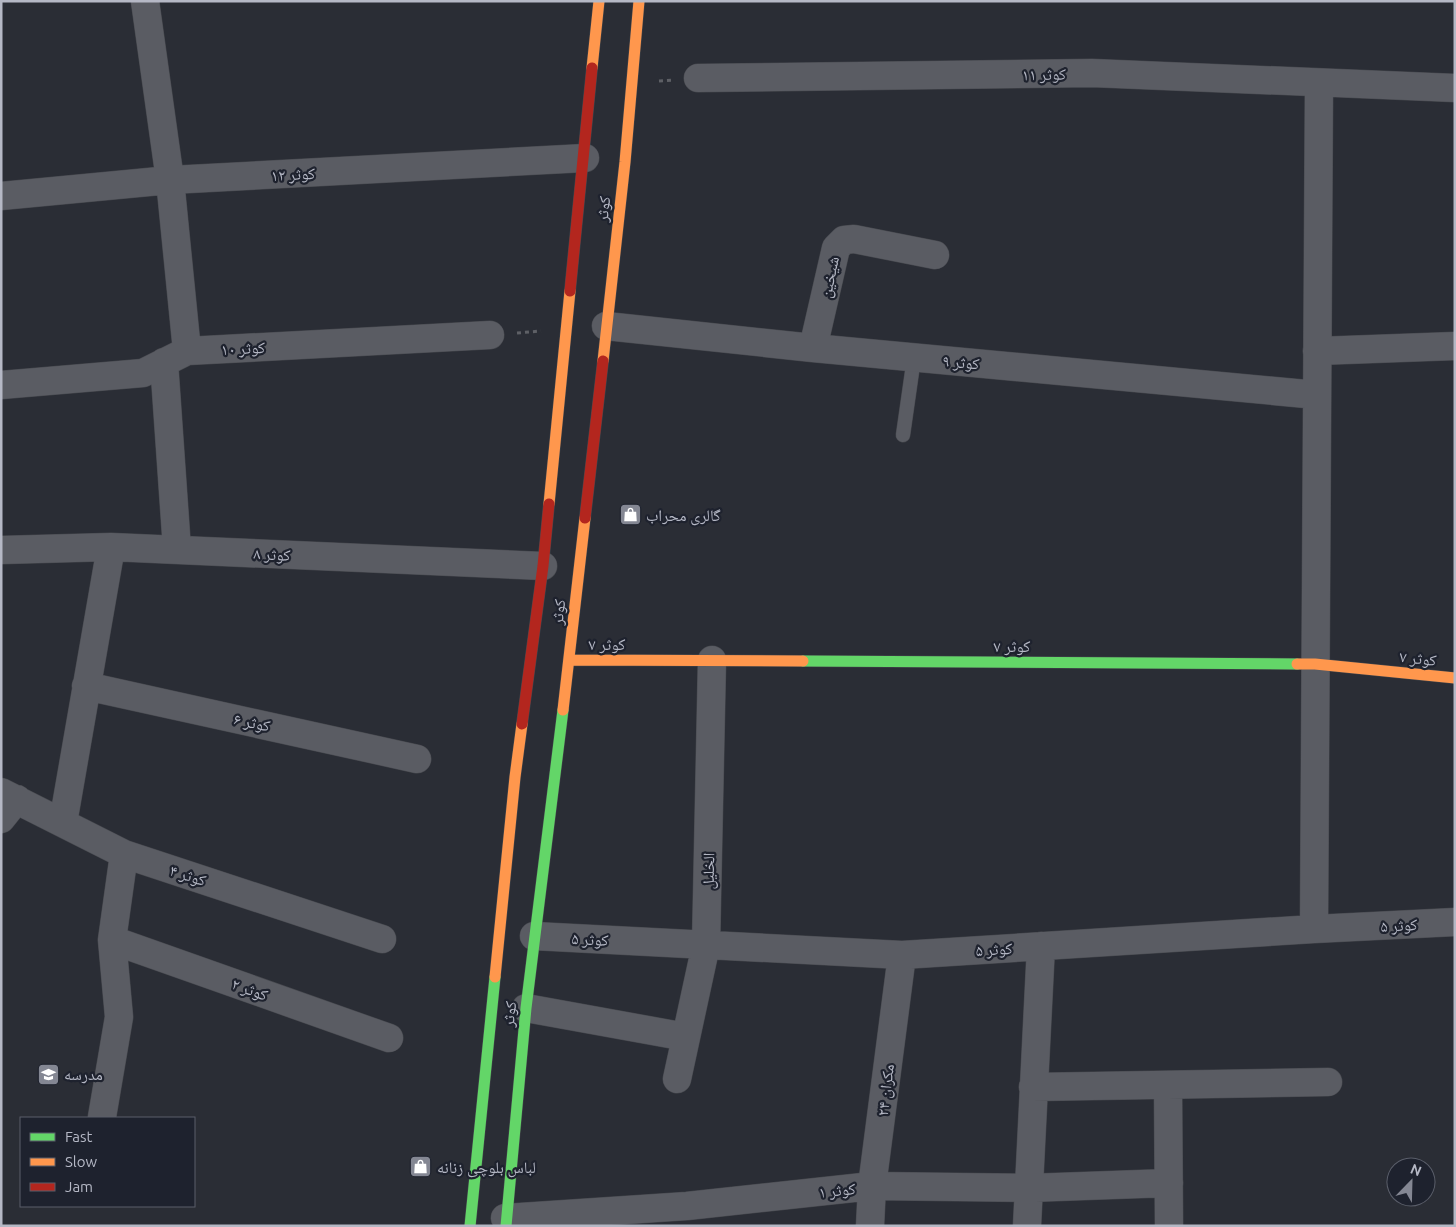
<svg xmlns="http://www.w3.org/2000/svg" width="1456" height="1227" viewBox="0 0 1456 1227" font-family="Ubuntu,'Noto Naskh Arabic',sans-serif">
  <style>
    .lines { fill: none; stroke-linecap: round; stroke-linejoin: round }
    .lane-casing { stroke: #46484e; stroke-width: 15 }
    .street-casing { stroke: #46484e; stroke-width: 29 }
    .fast-casing { stroke: #46484e; stroke-width: 12 }
    .slow-casing { stroke: #46484e; stroke-width: 12 }
    .jam-casing { stroke: #46484e; stroke-width: 12 }
    .path { stroke: #5e6066; stroke-width: 3; stroke-dasharray: 4 4; stroke-linecap: butt }
    .lane { stroke: #5a5c63; stroke-width: 14 }
    .street { stroke: #5a5c63; stroke-width: 28 }
    .fast { stroke: #63d668; stroke-width: 11 }
    .slow { stroke: #ff974d; stroke-width: 11 }
    .jam { stroke: #b3261e; stroke-width: 11 }
    .labels { text-anchor: middle; dominant-baseline: central; stroke-width: 4.5; stroke-linejoin: round; paint-order: stroke }
    .street-label { font-size: 16px; fill: #b5b8c5; stroke: #1e222e }
    .poi-label { font-size: 16px; fill: #b5b8c5; stroke: #1e222e; text-anchor: start }
  </style>
  <rect width="100%" height="100%" fill="#2a2d35"/>
  <g class="lines">
    <defs>
      <path id="lane" d="M 903,435 L 914,358"/>
      <path id="street" d="M 145,1 L 170,180 L 187,351
        M 698,78 L 1092,73 L 1455,88
        M 1,196 L 170,180 L 585,158
        M 606,326 L 813,348 L 1317,395
        M 813,348 L 836,248 L 844,240 L 854,239 L 935,255
        M 1317,351 L 1455,346
        M 164,362 L 177,549
        M 1,385 L 143,373 L 187,351 L 490,335
        M 1,550 L 111,547 L 543,566
        M 86,686 L 417,759
        M 1,792 L 124,854 L 382,939
        M 1,819 L 17,799
        M 63,823 L 111,547
        M 1314,929 L 1319,83
        M 534,936 L 902,955 L 1314,929 L 1455,922
        M 112,940 L 389,1038
        M 526,1008 L 686,1037
        M 677,1079 L 706,945 L 712,660
        M 1168,1085 L 1169,1226
        M 1033,1087 L 1328,1082
        M 102,1117 L 119,1017 L 112,940 L 124,854
        M 505,1218 L 687,1206 L 872,1186 L 1028,1188 L 1169,1183
        M 870,1226 L 872,1186 L 902,955
        M 1027,1226 L 1041,946"/>
      <path id="fast" d="M 803,661 L 1297,664
        M 470,1226 L 495,977
        M 506,1226 L 526,1008 L 563,710"/>
      <path id="slow" d="M 592,68 L 599,1
        M 603,361 L 625,162 L 639,1
        M 549,504 L 570,291
        M 569,660 L 803,661
        M 1297,664 L 1315,664 L 1455,678
        M 563,710 L 585,518
        M 495,977 L 515,777 L 522,724"/>
      <path id="jam" d="M 570,291 L 592,68
        M 585,518 L 603,361
        M 522,724 L 543,566 L 549,504"/>
    </defs>
    <use href="#lane" class="lane-casing"/>
    <use href="#street" class="street-casing"/>
    <use href="#fast" class="fast-casing"/>
    <use href="#slow" class="slow-casing"/>
    <use href="#jam" class="jam-casing"/>
    <path class="path" d="M 659,81 L 673,80
      M 517,333 L 541,331"/>
    <use href="#lane" class="lane"/>
    <use href="#street" class="street"/>
    <use href="#fast" class="fast"/>
    <use href="#slow" class="slow"/>
    <use href="#jam" class="jam"/>
  </g>
  <defs>
    <symbol id="shop-square" viewBox="-11 -11 22 22"><rect x="-9" y="-9" width="18" height="18" rx="4" fill="#848793" stroke="#1e222e"/><path d="M-5-2.5h2.3a2.7 3.5 0 0 1 5.4 0H5L5.5 6h-11ZM-1.5-2.5h3a1.5 2.3 0 0 0-3 0Z" fill="#fff"/></symbol>
    <symbol id="school-square" viewBox="-11 -11 22 22"><rect x="-9" y="-9" width="18" height="18" rx="4" fill="#848793" stroke="#1e222e"/><path d="M0-5L7-2L0 1L-7-2ZM-4 1L0 2.5L4 1V4Q0 6-4 4Z" fill="#fff"/></symbol>
  </defs>
  <g fill-rule="evenodd">
    <use href="#shop-square" x="618" y="502" width="25" height="25"/>
    <use href="#school-square" x="36" y="1062" width="25" height="25"/>
    <use href="#shop-square" x="408" y="1154" width="25" height="25"/>
  </g>
  <g class="labels">
    <g class="street-label">
      <text transform="translate(1044 74) rotate(-1)">کوثر ۱۱</text>
      <text transform="translate(293 174) rotate(-3)">کوثر ۱۲</text>
      <text transform="translate(603 209) rotate(-84)">کوثر</text>
      <text transform="translate(829 277) rotate(-78)">شیخین</text>
      <text transform="translate(243 348) rotate(-3)">کوثر ۱۰</text>
      <text transform="translate(961 362) rotate(5)">کوثر ۹</text>
      <text transform="translate(272 554) rotate(3)">کوثر ۸</text>
      <text transform="translate(558 612) rotate(-84)">کوثر</text>
      <text x="607" y="644">کوثر ۷</text>
      <text x="1012" y="646">کوثر ۷</text>
      <text transform="translate(1418 658) rotate(6)">کوثر ۷</text>
      <text transform="translate(252 722) rotate(12)">کوثر ۶</text>
      <text transform="translate(708 871) rotate(-89)">الخلیل</text>
      <text transform="translate(188 875) rotate(18)">کوثر ۴</text>
      <text transform="translate(1399 925) rotate(-3)">کوثر ۵</text>
      <text transform="translate(590 939) rotate(3)">کوثر ۵</text>
      <text transform="translate(994 949) rotate(-4)">کوثر ۵</text>
      <text transform="translate(250 989) rotate(20)">کوثر ۲</text>
      <text transform="translate(509 1014) rotate(-84)">کوثر</text>
      <text transform="translate(885 1090) rotate(-83)">مکران ۲۴</text>
      <text transform="translate(837 1190) rotate(-6)">کوثر ۱</text>
    </g>
    <g class="poi-label">
      <text x="646" y="515">گالری محراب</text>
      <text x="64" y="1074">مدرسه</text>
      <text x="437" y="1167">لباس بلوچی زنانه</text>
    </g>
  </g>
  <rect width="1456" height="1227" fill="none" stroke="#b5b8c5" stroke-width="5"/>
  <rect x="20" y="1117" width="175" height="90" fill="#1e222e" stroke="#5a5e6a"/>
  <rect x="30" y="1133" width="25" height="8" fill="#63d668" stroke="#5a5e6a"/>
  <text x="65" y="1142" font-size="15" fill="#b5b8c5">Fast</text>
  <rect x="30" y="1158" width="25" height="8" fill="#ff974d" stroke="#5a5e6a"/>
  <text x="65" y="1167" font-size="15" fill="#b5b8c5">Slow</text>
  <rect x="30" y="1183" width="25" height="8" fill="#b3261e" stroke="#5a5e6a"/>
  <text x="65" y="1192" font-size="15" fill="#b5b8c5">Jam</text>
  <g transform="translate(1411 1182) rotate(23)"><circle r="24" fill="#1e222e" stroke="#5a5e6a"/>
  <path d="M0-4L9 19L0 12L-9 19Z" fill="#848793"/>
  <text y="-8" font-size="14" font-weight="bold" text-anchor="middle" fill="#b5b8c5">N</text>
  </g>
</svg>
